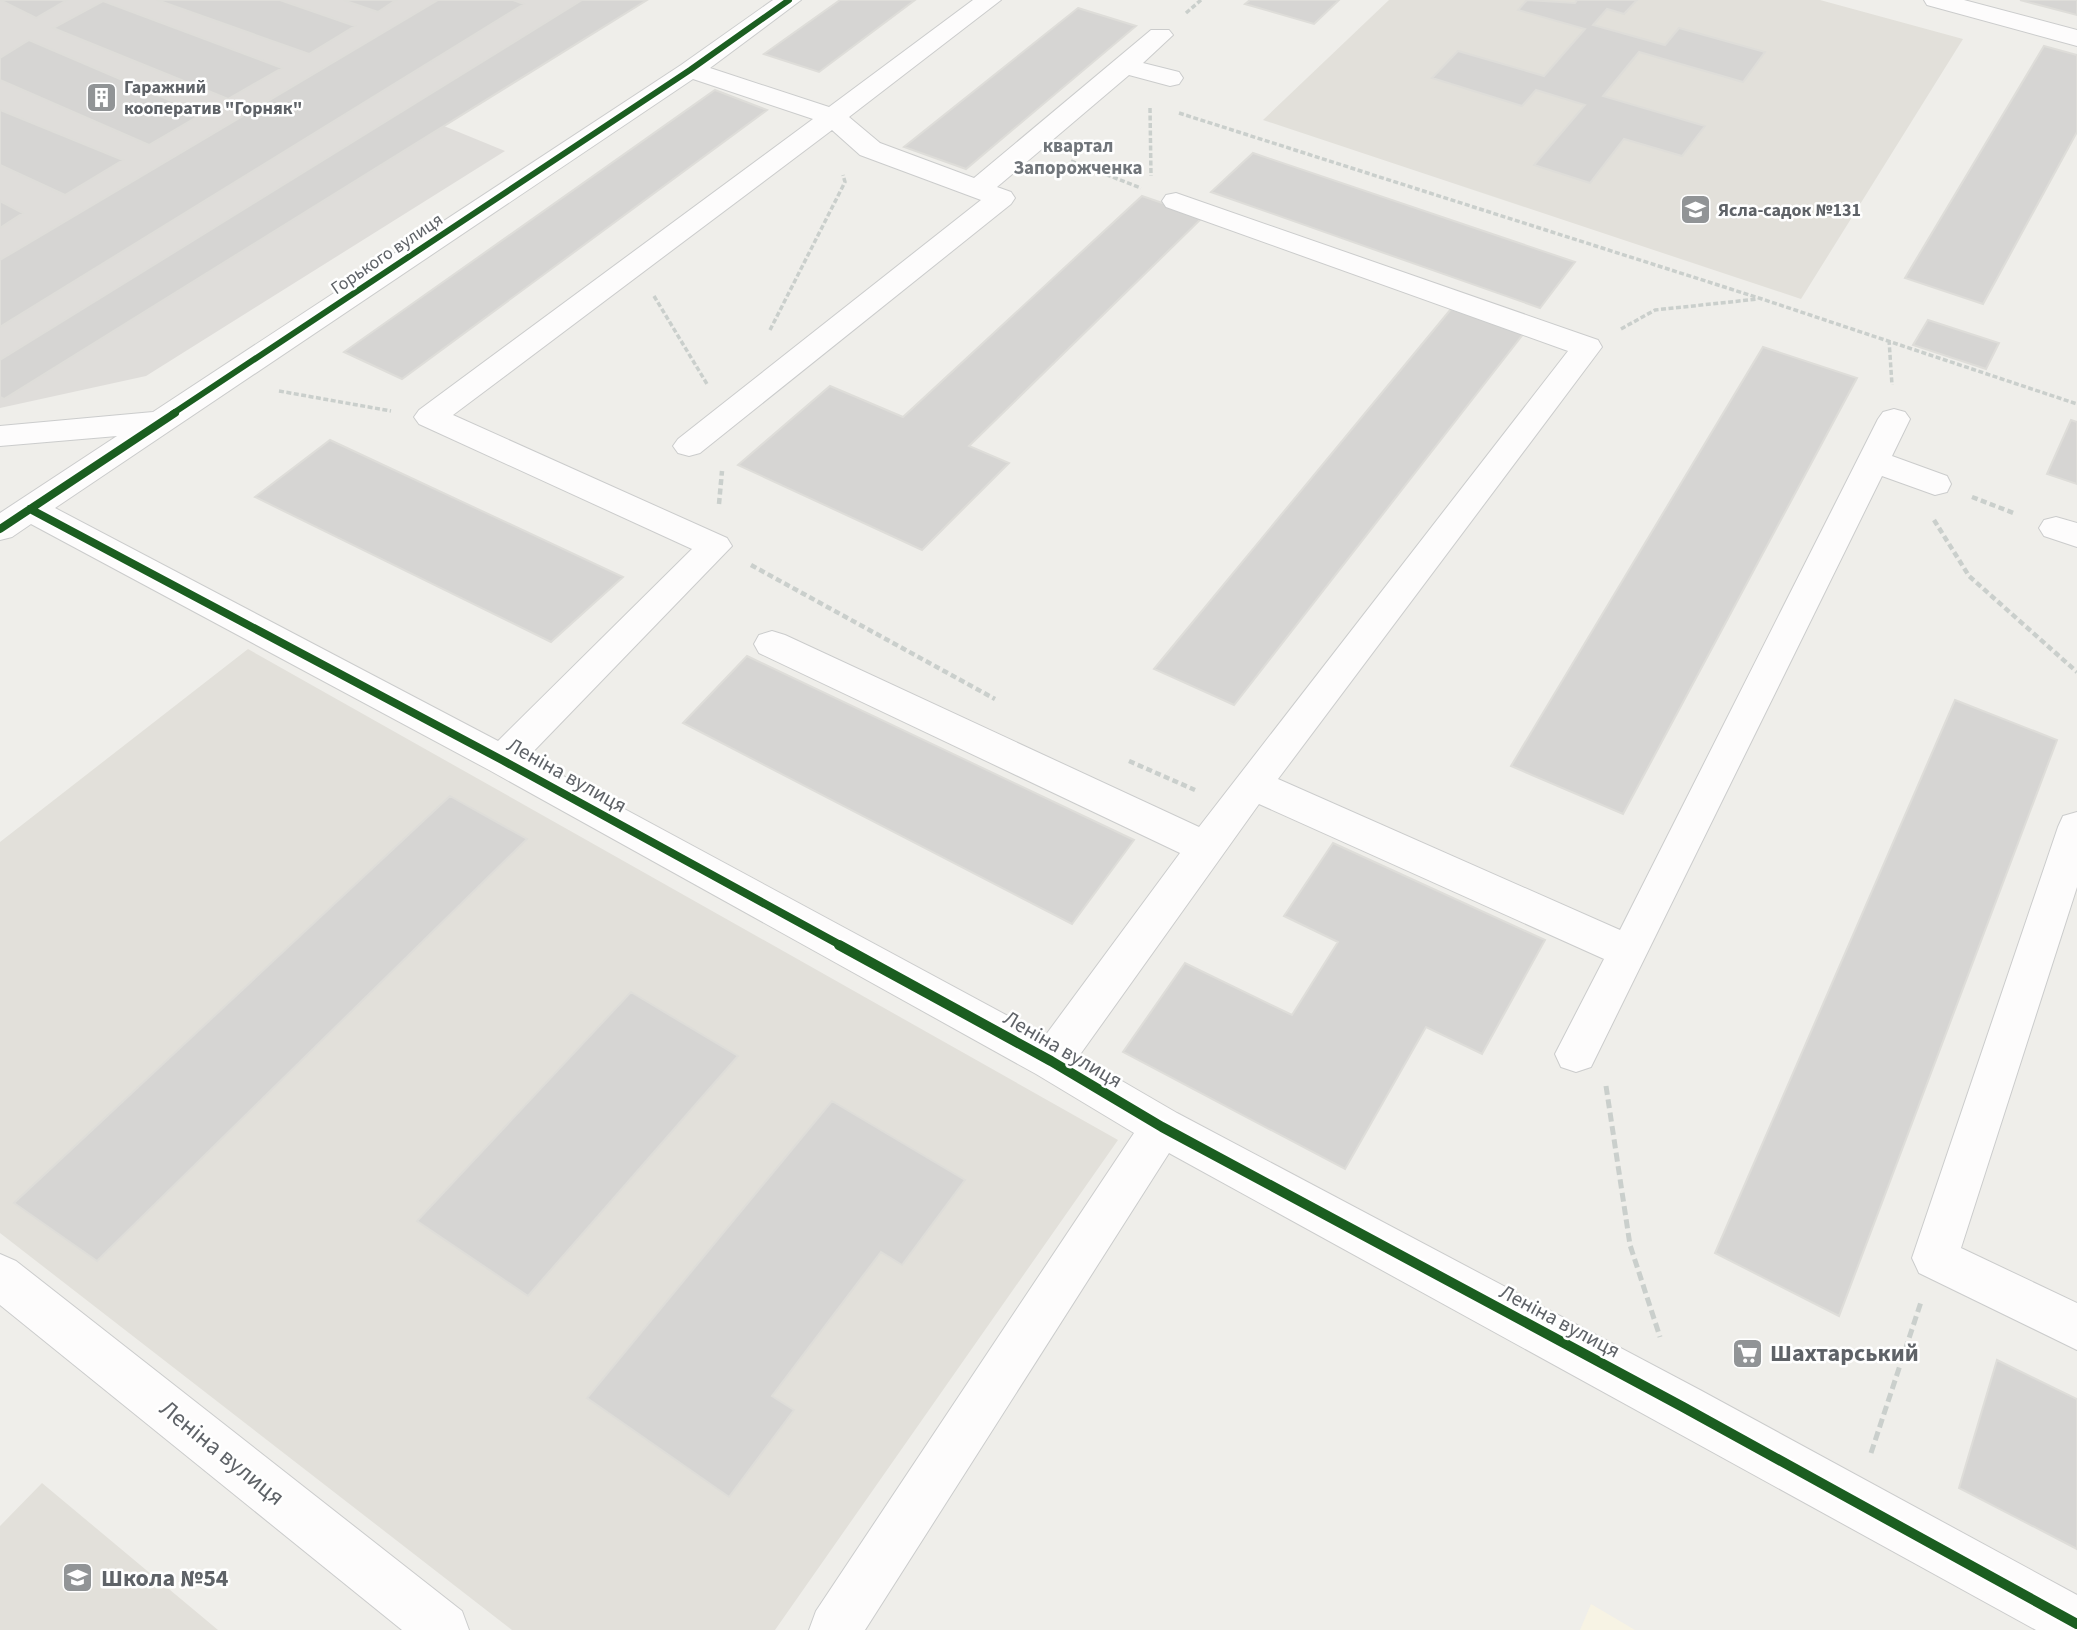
<svg xmlns="http://www.w3.org/2000/svg" width="2077" height="1630" viewBox="0 0 2077 1630" font-family="'Source Sans 3',sans-serif">
  <style>
    .commercial { fill: #f7f3e4 }
    .industrial { fill: #dfddda }
    .education { fill: #e2e0da }
    .building { fill: #d6d5d3; stroke: #deddd9; stroke-width: 2 }
    .lines { fill: none; stroke-linecap: round; stroke-linejoin: round }
    .minor-casing { stroke: #cbcccc; stroke-width: 2 }
    .path-far2 { stroke: #cacfcc; stroke-width: 3.5; stroke-dasharray: 5 2.5; stroke-linecap: butt }
    .path-far1 { stroke: #cacfcc; stroke-width: 4.5; stroke-dasharray: 6 3.5; stroke-linecap: butt }
    .path { stroke: #cacfcc; stroke-width: 5; stroke-dasharray: 9 4.5; stroke-linecap: butt }
    .minor { fill: #fdfcfc; fill-rule: evenodd }
    .cycleway-far2-casing { stroke: #fff; stroke-width: 10 }
    .cycleway-far1-casing { stroke: #fff; stroke-width: 12 }
    .cycleway-casing { stroke: #fff; stroke-width: 15 }
    .cycleway-far2 { stroke: #1b5e20; stroke-width: 6 }
    .cycleway-far1 { stroke: #1b5e20; stroke-width: 8 }
    .cycleway { stroke: #1b5e20; stroke-width: 10 }
    .labels { text-anchor: middle; dominant-baseline: central; stroke-width: 5; stroke-linejoin: round; paint-order: stroke }
    .far-poi-label { font-size: 18px; font-weight: bold; fill: #5f6368; stroke: #fff; text-anchor: start }
    .far-street-label { font-size: 18px; fill: #5f6368; stroke: #fff }
    .far-neighbourhood-label { font-size: 19px; font-weight: bold; fill: #70757a; stroke: #fff }
    .street-label { font-size: 21px; fill: #5f6368; stroke: #fff }
    .near-poi-label { font-size: 24px; font-weight: bold; fill: #5f6368; stroke: #fff; text-anchor: start }
    .near-street-label { font-size: 24px; fill: #5f6368; stroke: #fff }
  </style>
  <rect width="100%" height="100%" fill="#efeeea"/>
  <path class="commercial" d="M 1591,1604 L 1635,1630 L 1580,1630 Z"/>
  <path class="industrial" d="M 0,0 L 647,0 L 444,126 L 505,151 L 146,376 L 0,408 Z"/>
  <path class="education" d="M 1389,0 L 1820,0 L 1963,39 L 1801,299 L 1263,120 Z
    M 248,649 L 1118,1140 L 775,1630 L 512,1630 L 0,1233 L 0,842 Z
    M 42,1483 L 218,1630 L 0,1630 L 0,1526 Z"/>
  <path class="building" d="M 0,0 L 67,0 L 36,18 Z
    M 157,0 L 280,0 L 355,26 L 309,54 Z
    M 343,0 L 396,0 L 378,12 Z
    M 438,0 L 513,0 L 524,4 L 0,327 L 0,260 Z
    M 582,0 L 647,0 L 4,399 L 0,397 L 0,360 Z
    M 840,0 L 915,0 L 819,72 L 764,54 Z
    M 1250,0 L 1339,0 L 1314,24 L 1245,4 Z
    M 1527,0 L 1575,3 L 1577,0 L 1637,0 L 1624,14 L 1607,9 L 1593,25 L 1665,45 L 1679,28 L 1765,52 L 1743,82 L 1639,52 L 1603,96 L 1705,126 L 1682,156 L 1624,139 L 1590,183 L 1534,165 L 1585,105 L 1536,90 L 1522,106 L 1432,78 L 1458,51 L 1544,76 L 1585,29 L 1518,10 Z
    M 2020,0 L 2077,0 L 2077,15 Z
    M 103,1 L 282,68 L 228,99 L 53,28 Z
    M 1078,8 L 1136,26 L 966,169 L 904,147 Z
    M 29,40 L 202,114 L 149,145 L 0,80 L 0,58 Z
    M 2044,46 L 2077,55 L 2077,132 L 1983,304 L 1905,278 Z
    M 715,90 L 767,110 L 402,379 L 344,352 Z
    M 0,110 L 123,160 L 65,195 L 0,165 Z
    M 1253,153 L 1575,262 L 1540,308 L 1211,192 Z
    M 1142,196 L 1203,217 L 969,446 L 1009,463 L 922,550 L 738,465 L 830,386 L 903,417 Z
    M 0,201 L 23,213 L 0,228 Z
    M 1451,309 L 1524,333 L 1234,705 L 1154,669 Z
    M 1928,320 L 1999,343 L 1986,369 L 1913,345 Z
    M 1763,347 L 1857,378 L 1623,814 L 1511,766 Z
    M 2071,420 L 2077,422 L 2077,484 L 2047,474 Z
    M 330,440 L 623,577 L 551,642 L 255,497 Z
    M 747,656 L 1134,840 L 1072,924 L 683,723 Z
    M 1955,700 L 2057,740 L 1839,1316 L 1715,1253 Z
    M 450,796 L 527,839 L 97,1261 L 14,1203 Z
    M 1333,843 L 1545,940 L 1482,1054 L 1426,1027 L 1345,1169 L 1123,1052 L 1185,963 L 1292,1015 L 1338,942 L 1284,916 Z
    M 631,992 L 738,1056 L 528,1296 L 417,1221 Z
    M 832,1101 L 965,1180 L 902,1265 L 881,1252 L 772,1396 L 794,1410 L 729,1497 L 587,1398 Z
    M 1997,1360 L 2077,1399 L 2077,1549 L 1959,1488 Z"/>
  <g class="lines">
    <defs>
      <path id="minor" d="M 773,0 L 801,0 L 710,68 L 829,107 L 973,0 L 1001,0 L 849,117 L 880,143 L 974,178 L 1151,30 L 1169,30 L 1173,35 L 1143,63 L 1179,72 L 1183,78 L 1179,84 L 1170,86 L 1129,75 L 997,187 L 1011,192 L 1015,198 L 1011,204 L 700,453 L 689,456 L 678,453 L 673,446 L 678,439 L 981,200 L 860,155 L 832,130 L 453,415 L 727,538 L 732,546 L 528,757 L 1045,1036 L 1180,853 L 759,653 L 754,644 L 759,635 L 772,631 L 785,635 L 1199,827 L 1568,351 L 1166,207 L 1162,201 L 1166,195 L 1176,193 L 1598,340 L 1602,347 L 1278,779 L 1620,930 L 1878,419 L 1883,412 L 1894,409 L 1905,412 L 1910,419 L 1892,456 L 1947,476 L 1951,484 L 1947,492 L 1935,495 L 1882,476 L 1591,1067 L 1576,1072 L 1561,1067 L 1555,1054 L 1604,959 L 1259,804 L 1079,1056 L 1177,1113 L 1700,1390 L 2077,1595 L 2077,1630 L 2036,1630 L 1169,1153 L 865,1630 L 809,1630 L 816,1611 L 1134,1133 L 1036,1074 L 489,770 L 31,524 L 12,537 L 0,540 L 0,513 L 117,436 L 0,446 L 0,426 L 153,412 L 681,65 ZM 693,79 L 813,119 L 419,410 L 414,417 L 419,424 L 692,549 L 498,741 L 55,508 Z
        M 1924,0 L 1964,0 L 2077,30 L 2077,46 L 1927,5 Z
        M 2056,517 L 2077,523 L 2077,547 L 2044,536 L 2039,528 L 2044,520 Z
        M 2077,812 L 2077,887 L 1961,1248 L 2077,1303 L 2077,1350 L 1919,1273 L 1912,1258 L 2058,827 L 2063,816 Z
        M 0,1254 L 16,1261 L 462,1611 L 469,1630 L 402,1630 L 0,1305 Z"/>
    </defs>
    <use href="#minor" class="minor-casing"/>
    <path class="path-far2" d="M 1186,13 L 1201,0
      M 1150,108 L 1151,176
      M 1179,113 L 1762,299 L 2077,404
      M 1071,161 L 1141,188
      M 654,296 L 707,384
      M 1621,329 L 1655,310 L 1758,299
      M 770,330 L 845,182 L 843,175
      M 1889,340 L 1892,385
      M 279,391 L 391,411"/>
    <path class="path-far1" d="M 1972,497 L 2016,514
      M 719,504 L 722,471
      M 1934,520 L 1969,576 L 2077,672
      M 751,565 L 995,699
      M 1129,761 L 1195,790"/>
    <path class="path" d="M 1606,1086 L 1630,1245 L 1660,1337
      M 1871,1453 L 1921,1302"/>
    <use href="#minor" class="minor"/>
    <defs>
      <path id="cycleway-far2" d="M 172,414 L 690,70 L 789,0"/>
      <path id="cycleway-far1" d="M 30,509 L 502,760 L 842,946
        M 0,529 L 175,413"/>
      <path id="cycleway" d="M 839,945 L 1051,1061 L 1162,1127 L 1683,1407 L 2077,1624"/>
    </defs>
    <use href="#cycleway-far2" class="cycleway-far2-casing"/>
    <use href="#cycleway-far1" class="cycleway-far1-casing"/>
    <use href="#cycleway" class="cycleway-casing"/>
    <use href="#cycleway-far2" class="cycleway-far2"/>
    <use href="#cycleway-far1" class="cycleway-far1"/>
    <use href="#cycleway" class="cycleway"/>
  </g>
  <defs>
    <symbol id="building-square" viewBox="-11 -11 22 22"><rect x="-9" y="-9" width="18" height="18" rx="4" fill="#919496" stroke="#fff"/><path d="M-4-6H4V6H1V3H-1V6H-4ZM-2.5-4.3h1.7v1.8h-1.7ZM.8-4.3h1.7v1.8H.8ZM-2.5-1h1.7V.8h-1.7ZM.8-1h1.7V.8H.8Z" fill="#fff"/></symbol>
    <symbol id="school-square" viewBox="-11 -11 22 22"><rect x="-9" y="-9" width="18" height="18" rx="4" fill="#919496" stroke="#fff"/><path d="M0-5L7-2L0 1L-7-2ZM-4 1L0 2.5L4 1V4Q0 6-4 4Z" fill="#fff"/></symbol>
    <symbol id="supermarket-square" viewBox="-11 -11 22 22"><rect x="-9" y="-9" width="18" height="18" rx="4" fill="#919496" stroke="#fff"/><path d="M-6-5.5h2.5l.6 2H6L4.5 2H-2.5L-4.4-4H-6ZM-1.5 3.2a1.3 1.3 0 1 0 .1 0ZM3 3.2a1.3 1.3 0 1 0 .1 0Z" fill="#fff"/></symbol>
  </defs>
  <g fill-rule="evenodd">
    <use href="#building-square" x="84" y="80" width="35" height="35"/>
    <use href="#school-square" x="1678" y="192" width="35" height="35"/>
    <use href="#supermarket-square" x="1730" y="1336" width="35" height="35"/>
    <use href="#school-square" x="60" y="1560" width="35" height="35"/>
  </g>
  <g class="labels">
    <g class="far-poi-label">
      <text x="124" y="87">Гаражний<tspan x="124" dy="21">кооператив "Горняк"</tspan></text>
      <text x="1718" y="210">Ясла-садок №131</text>
    </g>
    <g class="far-street-label">
      <text transform="translate(387 254) rotate(-34)">Горького вулиця</text>
    </g>
    <g class="far-neighbourhood-label">
      <text x="1078" y="146">квартал<tspan x="1078" dy="22">Запорожченка</tspan></text>
    </g>
    <g class="street-label">
      <text transform="translate(567 775) rotate(29)">Леніна вулиця</text>
      <text transform="translate(1063 1049) rotate(30)">Леніна вулиця</text>
      <text transform="translate(1560 1321) rotate(28)">Леніна вулиця</text>
    </g>
    <g class="near-poi-label">
      <text x="1770" y="1353">Шахтарський</text>
      <text x="101" y="1578">Школа №54</text>
    </g>
    <g class="near-street-label">
      <text transform="translate(222 1453) rotate(39)">Леніна вулиця</text>
    </g>
  </g>
</svg>
